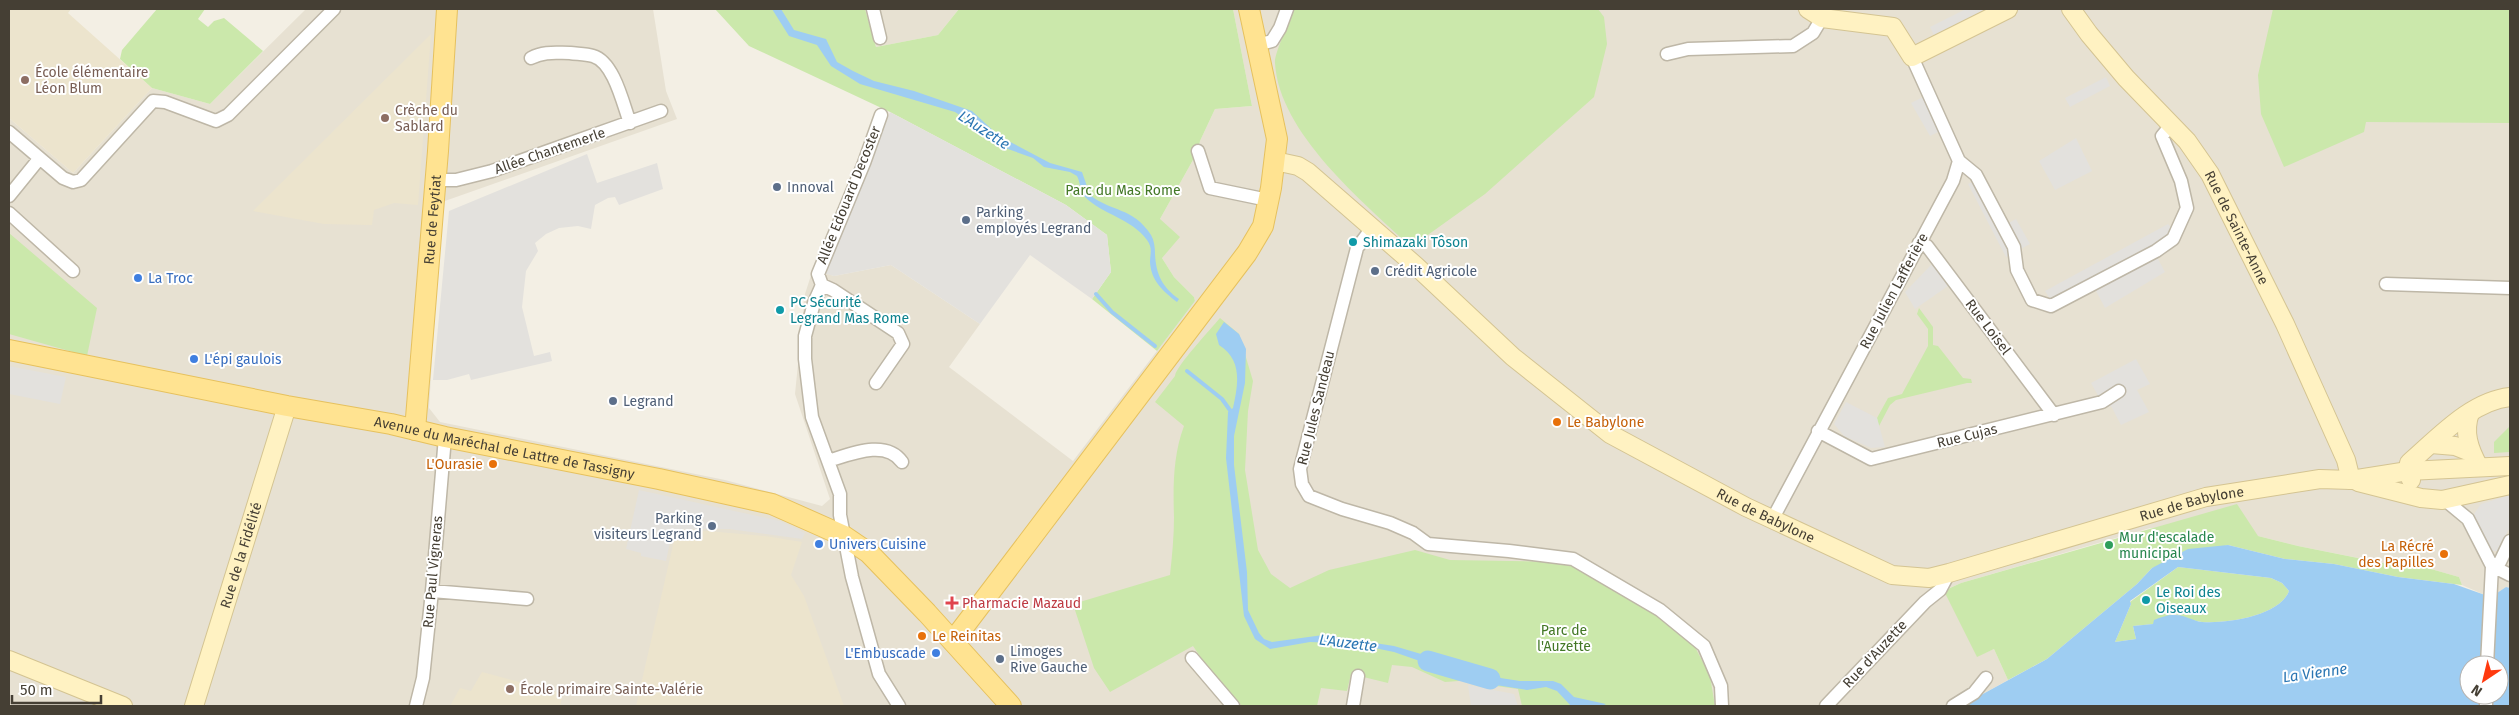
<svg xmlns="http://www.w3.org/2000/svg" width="2519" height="715" viewBox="0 0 2519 715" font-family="'Fira Sans',sans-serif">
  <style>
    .residential { fill: #e7e1d2 }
    .education { fill: #ece4cd }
    .green { fill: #cbe8ab }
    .parking { fill: #e3e1dd }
    .water { fill: #9ecdf2; fill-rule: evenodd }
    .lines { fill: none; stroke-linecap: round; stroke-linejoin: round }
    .stream { stroke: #9ecdf2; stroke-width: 4 }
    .river { stroke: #9ecdf2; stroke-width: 21 }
    .street-casing { stroke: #beb7a7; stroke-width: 15 }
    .secondary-casing { stroke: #d4c492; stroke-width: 20 }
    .primary-casing { stroke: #e6c15e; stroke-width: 22 }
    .street { stroke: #fff; stroke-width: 12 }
    .secondary { stroke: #fff2c2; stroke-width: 18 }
    .primary { stroke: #ffe391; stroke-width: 20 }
    .education-dot { fill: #8d6e63; stroke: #fff; stroke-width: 2 }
    .service-dot { fill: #5c6f8a; stroke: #fff; stroke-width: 2 }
    .culture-dot { fill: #0f9aa8; stroke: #fff; stroke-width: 2 }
    .shop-dot { fill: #3f7fe0; stroke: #fff; stroke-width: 2 }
    .food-dot { fill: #e8710a; stroke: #fff; stroke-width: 2 }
    .leisure-dot { fill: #2e9e5b; stroke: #fff; stroke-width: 2 }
    .health-dot { fill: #e0444e; stroke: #fff; stroke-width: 2 }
    .labels { text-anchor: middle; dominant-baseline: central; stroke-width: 4; stroke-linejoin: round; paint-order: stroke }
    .education-label { font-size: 14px; fill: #785e54; stroke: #fff; text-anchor: start }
    .street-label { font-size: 14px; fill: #453f34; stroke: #fff }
    .service-label { font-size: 14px; fill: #4e5e75; stroke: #fff; text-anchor: start }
    .park-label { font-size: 14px; fill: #437826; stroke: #fff }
    .culture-label { font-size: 14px; fill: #0d838f; stroke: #fff; text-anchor: start }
    .shop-label { font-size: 14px; fill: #366cbe; stroke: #fff; text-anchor: start }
    .food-label { font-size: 14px; fill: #c56008; stroke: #fff; text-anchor: start }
    .leisure-label { font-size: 14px; fill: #27864d; stroke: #fff; text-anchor: start }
    .health-label { font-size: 14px; fill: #be3a42; stroke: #fff; text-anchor: start }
    .water-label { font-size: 15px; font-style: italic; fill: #2b76b3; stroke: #fff }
  </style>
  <rect width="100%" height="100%" fill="#f3efe4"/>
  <path class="residential" d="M 306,9 L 653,9 L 666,91 L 677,119 L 442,202 L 429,408 L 440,422 L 725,480 L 822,506 L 830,499 L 795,394 L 805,294 L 813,269 L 834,276 L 891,265 L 980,324 L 949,367 L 1073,461 L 1195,301 L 1194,297 L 1174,277 L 1162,258 L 1160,219 L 1198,151 L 1200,141 L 1215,109 L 1252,106 L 1233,9 L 2510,9 L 2510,588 L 2506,587 L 2494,595 L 2485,595 L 2462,585 L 2459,577 L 2410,563 L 2404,567 L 2298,546 L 2258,536 L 2150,528 L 1961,583 L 1950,588 L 1977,656 L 1994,649 L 2008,680 L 1961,706 L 9,706 L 9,118 L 73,173 L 152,88 L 210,104 Z
    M 865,9 L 959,9 L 938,35 L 876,47 Z"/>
  <path class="education" d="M 9,9 L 71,9 L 68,13 L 152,88 L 73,173 L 9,118 Z
    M 431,34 L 418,205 L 394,203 L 374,210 L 372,225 L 324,224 L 253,211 Z
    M 707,531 L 765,536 L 802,542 L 791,575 L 804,596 L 844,706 L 636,706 L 676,532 Z
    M 482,672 L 563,694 L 560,706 L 450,706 L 460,688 L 471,691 Z"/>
  <path class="green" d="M 157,9 L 205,9 L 198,19 L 208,27 L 214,21 L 224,18 L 263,51 L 210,104 L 152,88 L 120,59 L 122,50 Z
    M 715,9 L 865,9 L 876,47 L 938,35 L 959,9 L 1233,9 L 1252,106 L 1215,109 L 1200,141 L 1198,151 L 1160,219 L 1180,237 L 1162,258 L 1174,277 L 1194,297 L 1195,301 L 1157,351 L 1092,299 L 1111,272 L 1107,235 L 1066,205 L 890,112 L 749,46 Z
    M 1294,9 L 1598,9 L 1604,17 L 1607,44 L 1594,97 L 1485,194 L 1411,247 C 1363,202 1279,133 1275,63 C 1274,54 1290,20 1294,9 Z
    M 2273,9 L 2510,9 L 2510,123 L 2366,122 L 2364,132 L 2284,167 L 2261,114 L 2258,75 Z
    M 9,233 L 97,308 L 87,356 L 9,334 Z
    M 1919,308 L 1933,327 L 1933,345 L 1938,346 L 1963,378 L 1971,379 L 1972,383 L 1967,383 L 1896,400 L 1890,405 L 1879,426 L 1877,418 L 1888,398 L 1902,394 L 1928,346 L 1928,329 L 1917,314 Z
    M 1220,318 L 1239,334 L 1253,381 L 1248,411 L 1245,470 L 1258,550 L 1271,574 L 1290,588 L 1329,570 L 1415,550 L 1450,560 L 1562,562 L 1582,570 L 1667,619 L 1694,645 L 1710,676 L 1715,706 L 1522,706 L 1518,689 L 1489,685 L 1472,680 L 1445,682 L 1412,667 L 1392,665 L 1388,683 L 1351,674 L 1347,691 L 1321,688 L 1317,706 L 1242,706 L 1212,674 L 1193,646 L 1110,692 L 1094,668 L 1073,604 L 1170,575 C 1172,556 1174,537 1174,517 C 1173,487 1173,455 1184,426 L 1155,402 L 1175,376 C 1176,366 1211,329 1220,318 Z
    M 2510,426 L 2510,452 L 2494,453 L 2494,442 Z
    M 2237,504 L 2258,536 L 2298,546 L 2403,567 L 2410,563 L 2459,577 L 2462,585 L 2398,577 L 2334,564 L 2285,559 L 2228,545 L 2152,568 L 2137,584 L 2047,659 L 2008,680 L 1994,649 L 1977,657 L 1945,593 L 1950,588 L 1961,583 Z
    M 2178,567 L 2271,578 L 2282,583 L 2289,591 C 2280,616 2226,624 2202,622 C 2193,621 2184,617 2175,614 L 2154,624 L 2133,626 L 2136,639 L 2115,642 L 2131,604 L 2130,602 Z"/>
  <path class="parking" d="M 1966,9 L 1996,9 L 1936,39 L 1930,27 Z
    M 2106,77 L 2110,86 L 2070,107 L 2065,98 Z
    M 1923,97 L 1940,131 L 1930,136 L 1911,103 Z
    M 890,112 L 1066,205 L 1107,235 L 1111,272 L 1092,299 L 1030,255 L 980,324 L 891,265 L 834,276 L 823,273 Z
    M 2076,138 L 2092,171 L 2055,190 L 2039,161 Z
    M 587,154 L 597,183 L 657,163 L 663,189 L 619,205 L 615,197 L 608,198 L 595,205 L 591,229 L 578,226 L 559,228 L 546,234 L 535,243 L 538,251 L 526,271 L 522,307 L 534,356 L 550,352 L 552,361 L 471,380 L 469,374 L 447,380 L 433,380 L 449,211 Z
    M 1976,180 L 2007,224 L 2016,219 L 2030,244 L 2006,257 L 1968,184 Z
    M 2168,224 L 2175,231 L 2152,248 L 2165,272 L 2105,308 L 2095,289 L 2052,302 L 2045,291 Z
    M 1932,264 L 1948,286 L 1915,309 L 1905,292 Z
    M 2136,359 L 2150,384 L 2137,390 L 2149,412 L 2121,425 L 2111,406 L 2105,408 L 2091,383 Z
    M 9,366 L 66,377 L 60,404 L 9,394 Z
    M 1846,402 L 1877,418 L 1885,447 L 1871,448 L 1844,436 L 1834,424 Z
    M 639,490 L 780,521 L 805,533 L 802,539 L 729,529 L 673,529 L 666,561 L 641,556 L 641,553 L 626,549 Z
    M 2510,495 L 2510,527 L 2497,551 L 2488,551 L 2483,543 L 2474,514 L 2481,504 Z
    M 1468,685 L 1514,694 L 1518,706 L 1471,706 Z"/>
  <path class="water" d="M 772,9 L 781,9 L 794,30 L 826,39 L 837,62 L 853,71 L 874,81 L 914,91 L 972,111 L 999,136 L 1050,163 L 1082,172 L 1090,195 C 1111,212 1133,207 1151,235 C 1154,240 1155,247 1155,254 C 1156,274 1162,287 1179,299 L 1177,302 C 1163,291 1151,281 1150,262 C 1150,254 1153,248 1147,240 C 1131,218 1103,215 1085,197 C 1079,191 1081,183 1077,176 L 1070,172 L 1044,167 L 1033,158 L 1008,149 L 991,136 L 975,130 L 967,120 L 955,112 L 860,84 L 831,66 L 817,45 L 789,36 Z
    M 1224,322 L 1239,334 L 1246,349 L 1245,383 L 1234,436 L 1234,465 L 1247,572 L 1248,610 L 1259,633 L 1264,639 L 1272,642 L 1323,635 L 1394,646 L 1455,664 L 1454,673 L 1394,652 L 1355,644 L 1310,642 L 1270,649 L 1255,639 L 1244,616 L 1226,458 L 1228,412 L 1233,408 C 1238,385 1243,360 1219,345 L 1216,334 Z
    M 2228,545 L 2285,559 L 2334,564 L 2398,577 L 2454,584 L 2485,595 L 2494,595 L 2506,587 L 2510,588 L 2510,706 L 1961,706 L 2047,659 L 2137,584 L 2152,568 L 2188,549 ZM 2178,567 L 2271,578 L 2282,583 L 2289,591 C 2280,616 2226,624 2202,622 C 2193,621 2185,615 2176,615 C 2169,614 2160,618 2154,620 L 2153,624 L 2133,626 L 2136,639 L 2115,642 L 2131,604 L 2130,601 ZM 2469,665 L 2499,665 L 2499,695 L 2469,695 Z
    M 1462,667 L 1481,675 L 1520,681 L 1553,681 L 1561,684 L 1574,697 L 1606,704 L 1602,706 L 1571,706 L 1557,691 L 1546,687 L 1527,690 L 1464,680 Z"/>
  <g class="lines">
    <path class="stream" d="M 1096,294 L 1112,312 L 1155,346
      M 1187,371 L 1222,399 L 1232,413"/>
    <path class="river" d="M 1428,661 L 1490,679"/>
    <defs>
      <path id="street" d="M 873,9 L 880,38
        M 1256,45 L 1272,41 L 1280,28 L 1287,9
        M 1667,54 L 1688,49 L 1793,46 L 1813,33 L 1822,18
        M 531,58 C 544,51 556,53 570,53 C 577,54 586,54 593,56 C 614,62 623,104 630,123
        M 881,115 L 864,163 L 818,274 L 822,285 L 814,303 L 805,336 L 805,359 L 812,417 L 840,494 L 840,515 L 852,577 L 879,674 L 899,706
        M 9,132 L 63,178 L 73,182 L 81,180 L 153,101 L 165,102 L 216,121 L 228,115 L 334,9
        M 1198,151 L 1210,188 L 1268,200
        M 1959,161 L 1976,175 L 2014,247 L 2017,270 L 2032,300 L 2051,306 L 2156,251 L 2173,239 L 2187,208 L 2181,181 L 2162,136 L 2172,124
        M 436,180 L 456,180 L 492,171 L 661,111
        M 9,196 L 39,159
        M 9,213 L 73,271
        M 1372,228 L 1357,248 L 1300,469 L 1302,484 L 1309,496 L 1342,509 L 1390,523 L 1413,533 L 1428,544 L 1509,551 L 1573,559 L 1660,610 L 1704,646 L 1721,686 L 1722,706
        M 1919,243 L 1927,246 L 2054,415
        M 2386,284 L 2510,288
        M 822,285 L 833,290 L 898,333 L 903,344 L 876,383
        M 1818,431 L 1871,459 L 2102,402 L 2119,391
        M 828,461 C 851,454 886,439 902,462
        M 2445,500 L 2468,519 L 2492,566
        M 1772,520 L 1953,181 L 1959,161 L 1912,57
        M 2492,566 L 2500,562 L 2510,541
        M 2492,566 L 2510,575
        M 432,591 L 527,599
        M 1192,658 L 1233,706
        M 2487,665 L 2492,566
        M 416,706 L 423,678 L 432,591 L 445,437
        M 1353,706 L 1358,676
        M 1826,706 L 1925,602 L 1940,590 L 1949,573
        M 1953,706 L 1974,693 L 1986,678
        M 2486,706 L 2486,695"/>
      <g id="secondary">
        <path d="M 1808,9 L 1822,18 L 1893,27 L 1912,57 L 2008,9"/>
        <path id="s1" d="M 2071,9 L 2089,34 L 2126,78 L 2187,141 L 2210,174 L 2285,324 L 2346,460 L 2351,480"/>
        <path id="s2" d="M 1275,161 L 1298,166 L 1308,172 L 1416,266 L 1513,357 L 1610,434 L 1746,507 L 1892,575 L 1929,578 L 1949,573 L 2206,497 L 2320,479 L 2351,480 L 2408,471 L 2510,466"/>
        <path d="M 2470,413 C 2463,432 2469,449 2479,467"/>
        <path d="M 2431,444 L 2455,446 L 2470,452"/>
        <path d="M 2411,480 L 2408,471 L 2409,463 C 2438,438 2471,401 2510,397"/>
        <path d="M 2358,482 L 2421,498 L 2442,500 L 2510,485"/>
        <path d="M 9,660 L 123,706"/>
        <path id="s3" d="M 194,706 L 287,406"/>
      </g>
      <g id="primary">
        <path id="s4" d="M 9,350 L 287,406 L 391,424 L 445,437 L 659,479 L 772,504 L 844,536 L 869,553 L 927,613 L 1011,706"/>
        <path id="s5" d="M 415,430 L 438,151 L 447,9"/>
        <path d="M 953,641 L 1247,253 L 1263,226 L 1271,188 L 1277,139 L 1249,9"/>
      </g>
    </defs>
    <use href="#street" class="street-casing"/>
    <use href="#secondary" class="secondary-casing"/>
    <use href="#primary" class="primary-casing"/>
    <use href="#street" class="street"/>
    <use href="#secondary" class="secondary"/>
    <use href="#primary" class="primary"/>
  </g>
  <g class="education-dot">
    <circle cx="25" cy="80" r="5"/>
    <circle cx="385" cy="118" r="5"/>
    <circle cx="510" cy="689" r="5"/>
  </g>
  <g class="service-dot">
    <circle cx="777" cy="187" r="5"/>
    <circle cx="966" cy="220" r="5"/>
    <circle cx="1375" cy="271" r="5"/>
    <circle cx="613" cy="401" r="5"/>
    <circle cx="712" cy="526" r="5"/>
    <circle cx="1000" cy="659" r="5"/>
  </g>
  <g class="culture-dot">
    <circle cx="1353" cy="242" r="5"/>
    <circle cx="780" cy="310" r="5"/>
    <circle cx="2146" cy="600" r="5"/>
  </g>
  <g class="shop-dot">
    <circle cx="138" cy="278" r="5"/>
    <circle cx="194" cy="359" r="5"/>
    <circle cx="819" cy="544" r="5"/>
    <circle cx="936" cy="653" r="5"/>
  </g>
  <g class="food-dot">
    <circle cx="1557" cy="422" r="5"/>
    <circle cx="493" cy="464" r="5"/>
    <circle cx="2444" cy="554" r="5"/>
    <circle cx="922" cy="636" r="5"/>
  </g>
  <circle class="leisure-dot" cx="2109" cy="545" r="5"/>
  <path class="health-dot" d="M949.5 595.5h5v5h5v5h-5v5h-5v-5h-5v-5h5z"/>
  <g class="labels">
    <g class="education-label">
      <text x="35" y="72">École élémentaire<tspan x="35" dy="16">Léon Blum</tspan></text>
      <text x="395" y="110">Crèche du<tspan x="395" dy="16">Sablard</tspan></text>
      <text x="520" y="689">École primaire Sainte-Valérie</text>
    </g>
    <g class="street-label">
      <text transform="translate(550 151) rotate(-19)">Allée Chantemerle</text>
      <text transform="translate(849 195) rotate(-68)">Allée Edouard Decoster</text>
      <text stroke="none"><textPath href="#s5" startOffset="211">Rue de Feytiat</textPath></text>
      <text stroke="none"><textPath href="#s1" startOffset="276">Rue de Sainte-Anne</textPath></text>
      <text transform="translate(1894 291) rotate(-62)">Rue Julien Lafferière</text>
      <text transform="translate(1988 327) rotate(53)">Rue Loisel</text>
      <text transform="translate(1316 408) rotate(-76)">Rue Jules Sandeau</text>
      <text transform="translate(1967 436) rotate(-14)">Rue Cujas</text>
      <text stroke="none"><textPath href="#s4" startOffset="505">Avenue du Maréchal de Lattre de Tassigny</textPath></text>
      <text stroke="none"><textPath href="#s2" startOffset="1061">Rue de Babylone</textPath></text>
      <text stroke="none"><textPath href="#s2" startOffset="611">Rue de Babylone</textPath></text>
      <text stroke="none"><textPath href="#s3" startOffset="158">Rue de la Fidélité</textPath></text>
      <text transform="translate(433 572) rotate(-85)">Rue Paul Vigneras</text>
      <text transform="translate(1875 654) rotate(-47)">Rue d'Auzette</text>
    </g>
    <g class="service-label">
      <text x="787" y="187">Innoval</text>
      <text x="976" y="212">Parking<tspan x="976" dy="16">employés Legrand</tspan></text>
      <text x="1385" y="271">Crédit Agricole</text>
      <text x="623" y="401">Legrand</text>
      <text x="702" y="518" text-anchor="end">Parking<tspan x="702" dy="16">visiteurs Legrand</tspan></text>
      <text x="1010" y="651">Limoges<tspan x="1010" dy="16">Rive Gauche</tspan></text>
    </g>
    <g class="park-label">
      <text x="1123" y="190">Parc du Mas Rome</text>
      <text x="1564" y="630">Parc de<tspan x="1564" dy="16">l'Auzette</tspan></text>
    </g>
    <g class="culture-label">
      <text x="1363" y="242">Shimazaki Tôson</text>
      <text x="790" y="302">PC Sécurité<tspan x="790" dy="16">Legrand Mas Rome</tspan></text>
      <text x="2156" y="592">Le Roi des<tspan x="2156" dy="16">Oiseaux</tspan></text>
    </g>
    <g class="shop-label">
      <text x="148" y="278">La Troc</text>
      <text x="204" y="359">L'épi gaulois</text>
      <text x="829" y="544">Univers Cuisine</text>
      <text x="926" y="653" text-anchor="end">L'Embuscade</text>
    </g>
    <g class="food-label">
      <text x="1567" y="422">Le Babylone</text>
      <text x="483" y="464" text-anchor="end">L'Ourasie</text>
      <text x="2434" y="546" text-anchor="end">La Récré<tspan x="2434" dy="16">des Papilles</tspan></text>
      <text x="932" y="636">Le Reinitas</text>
    </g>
    <g class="leisure-label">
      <text x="2119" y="537">Mur d'escalade<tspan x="2119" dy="16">municipal</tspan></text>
    </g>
    <g class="health-label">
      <text x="962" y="603">Pharmacie Mazaud</text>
    </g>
    <g class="water-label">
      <text transform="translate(984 130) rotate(33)">L'Auzette</text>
      <text transform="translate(1348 643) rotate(7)">L'Auzette</text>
      <text transform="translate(2315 673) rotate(-8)">La Vienne</text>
    </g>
  </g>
  <rect width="2519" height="715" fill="none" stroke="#453f34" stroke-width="20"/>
  <g transform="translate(2484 680) rotate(215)"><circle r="24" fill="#ffffff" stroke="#b5b2ae"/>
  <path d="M0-4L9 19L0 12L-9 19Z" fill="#ff3a0f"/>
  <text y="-8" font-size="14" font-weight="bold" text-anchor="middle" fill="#453f34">N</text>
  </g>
  <path d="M12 695v8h89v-8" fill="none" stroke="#453f34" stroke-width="2.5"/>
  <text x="20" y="695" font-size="15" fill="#453f34" stroke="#ffffff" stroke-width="4" paint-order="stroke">50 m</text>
</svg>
